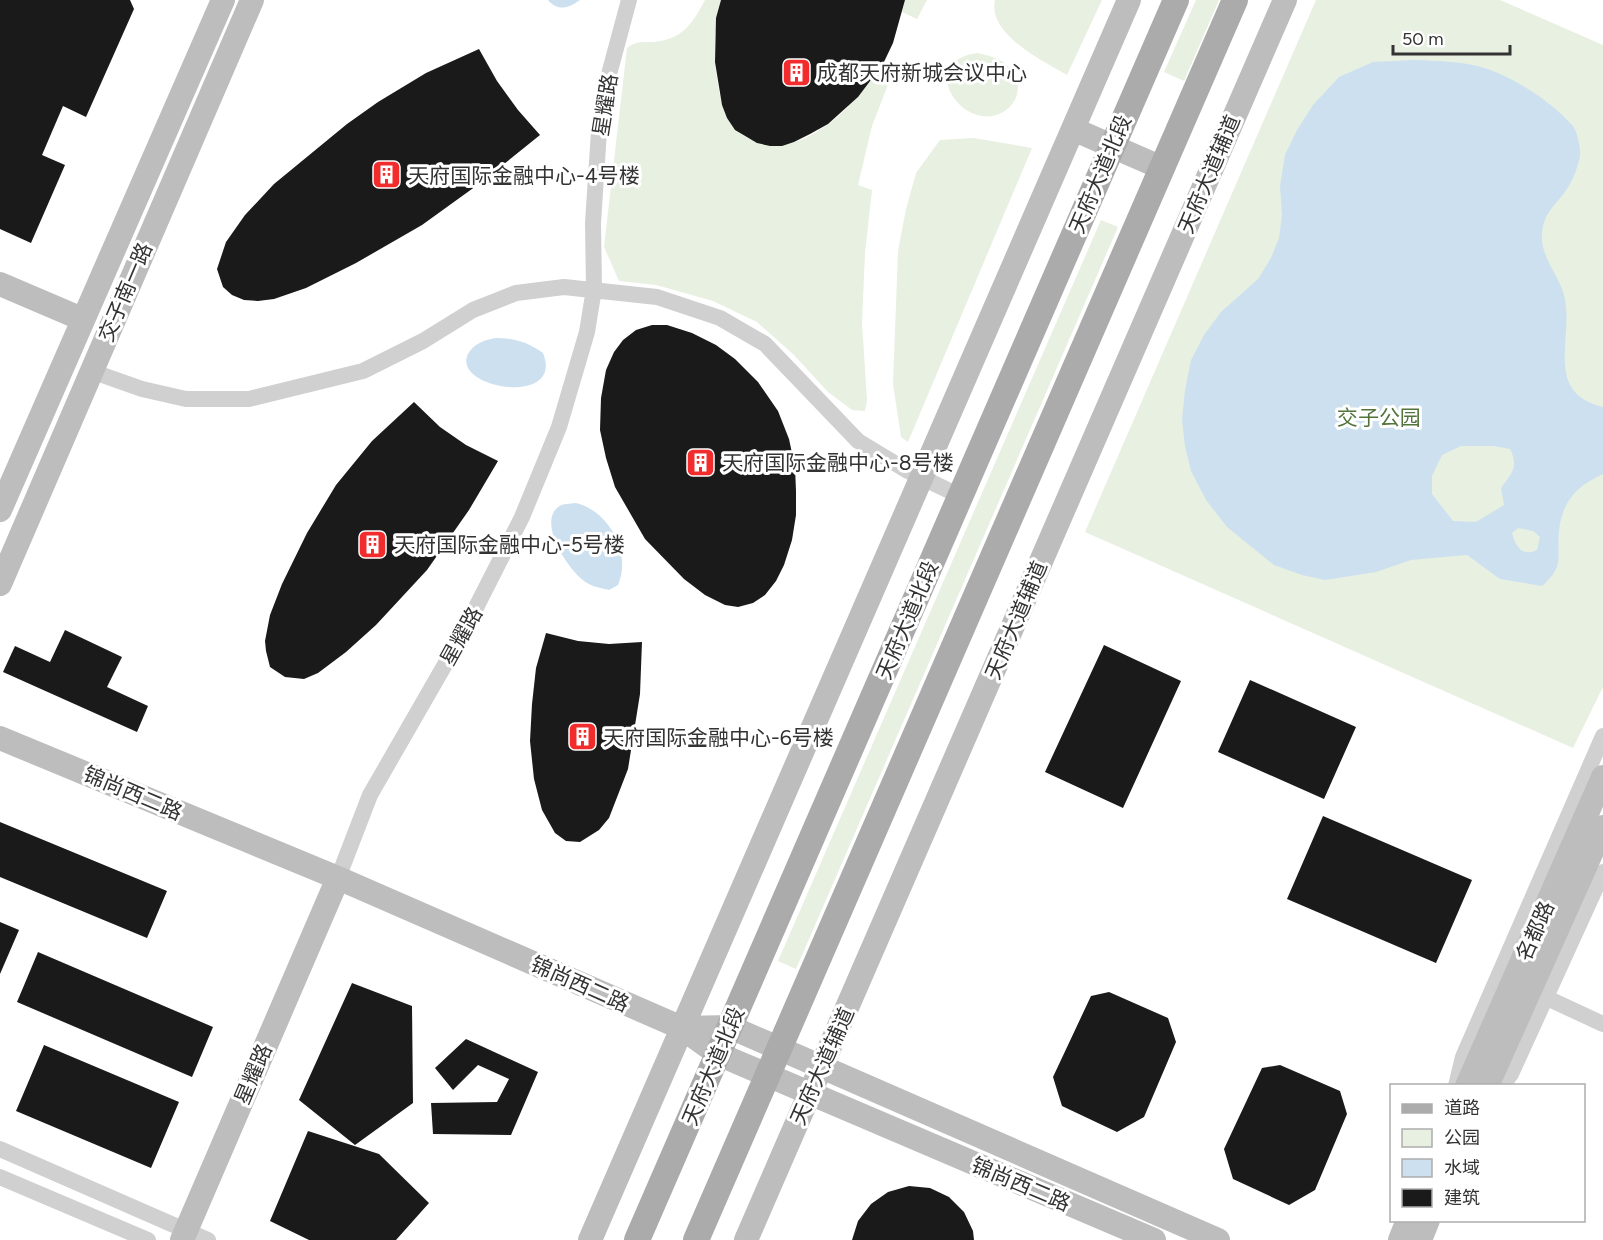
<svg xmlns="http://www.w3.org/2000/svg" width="1603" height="1240" viewBox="0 0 1603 1240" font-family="Figtree,'Noto Sans SC',sans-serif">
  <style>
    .green { fill: #e8f0e1 }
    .water { fill: #cce0f0; fill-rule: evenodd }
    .building { fill: #1a1a1a }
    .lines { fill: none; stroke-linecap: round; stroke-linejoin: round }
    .street { stroke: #d0d0d0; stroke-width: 16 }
    .secondary { stroke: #bdbdbd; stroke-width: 24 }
    .primary { stroke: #ababab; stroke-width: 26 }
    .labels { text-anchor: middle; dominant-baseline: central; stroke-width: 6; stroke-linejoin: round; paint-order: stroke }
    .poi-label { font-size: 21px; fill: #333; stroke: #fff; text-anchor: start }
    .street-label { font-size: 21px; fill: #333; stroke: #fff }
    .park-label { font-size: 21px; fill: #52733b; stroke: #fff }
  </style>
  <rect width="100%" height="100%" fill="#fff"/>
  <path class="green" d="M 705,0 L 721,0 C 715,26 713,51 717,78 C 720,102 726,128 750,139 C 801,165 858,102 883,64 L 894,69 L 872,126 L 858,185 L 872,190 L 865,253 L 862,323 L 867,400 L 865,411 L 852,410 L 828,392 L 794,355 L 757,322 L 713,301 L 656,285 L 619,281 L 604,247 L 627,48 C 635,41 643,42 653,42 C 682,40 693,23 705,0 Z
    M 905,0 L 927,0 L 917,19 L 902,12 Z
    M 995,0 L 1102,0 L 1067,75 C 1043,61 987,34 995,0 Z
    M 1196,0 L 1219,0 L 1184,81 L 1164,72 Z
    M 1316,0 L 1500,0 L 1603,45 L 1603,687 L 1573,748 L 1085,532 Z
    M 977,53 C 987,55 999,58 1007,65 C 1023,78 1021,102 1003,112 C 964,135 914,62 977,53 Z
    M 974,138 L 1032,148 L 908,442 L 901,437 L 893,384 L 898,251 L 906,209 L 916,173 L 940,140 Z
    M 1101,220 L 1118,227 L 796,969 L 778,961 Z"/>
  <path class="water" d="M 548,0 L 580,0 C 569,8 558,12 548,0 Z
    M 1414,60 C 1437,61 1459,61 1481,67 C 1511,75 1552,102 1573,126 C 1577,131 1581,149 1580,156 C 1577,171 1571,185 1561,197 C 1551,209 1542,218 1542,236 C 1541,257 1559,276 1564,295 C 1575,337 1542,392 1603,407 L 1603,474 C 1577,486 1563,500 1559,530 C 1556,557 1566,565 1542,586 L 1500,579 L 1467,555 L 1411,560 L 1376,572 L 1325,580 L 1302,575 L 1274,565 L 1227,527 L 1206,500 L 1191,471 L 1185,446 L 1182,420 L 1185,390 L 1191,360 L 1204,335 L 1221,312 L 1258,279 L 1271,258 L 1279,238 L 1282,215 L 1280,186 L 1285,155 L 1297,130 L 1313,105 L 1339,77 L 1373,62 ZM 1461,446 L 1494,446 L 1510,449 C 1519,467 1512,473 1501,488 L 1504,505 L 1476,522 L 1453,521 L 1432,494 L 1432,476 L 1442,455 ZM 1518,528 L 1533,531 L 1540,537 L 1537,550 C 1522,557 1516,547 1512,533 Z
    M 496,338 C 514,338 528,342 543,353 C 565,407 451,389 468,354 C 474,343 485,340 496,338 Z
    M 576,503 C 609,511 632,553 618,585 L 609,590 C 602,588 593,587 587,583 C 570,573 537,524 558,507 C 563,503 570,504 576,503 Z"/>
  <path class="building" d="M 0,0 L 130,0 L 134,9 L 86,117 L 63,106 L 42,155 L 65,165 L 31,243 L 0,229 Z
    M 721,0 L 905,0 L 893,43 L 883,64 L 858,97 L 828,124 L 810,134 L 794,142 L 782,146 L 770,146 L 757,143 L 735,130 L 727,118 L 722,105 L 715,62 L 716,18 Z
    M 479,49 L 497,81 L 518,110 L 540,135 L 483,181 L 422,225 L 356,263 L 306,288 L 274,299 L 258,301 L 244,300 L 232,295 L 223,287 L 217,269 L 226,242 L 245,215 L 274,184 L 347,124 L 378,102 L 426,73 Z
    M 652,325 L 667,325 L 692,333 L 716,345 L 735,359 L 758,382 L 778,411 L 789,439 L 795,467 L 796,491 L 796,515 L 792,540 L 784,565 L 776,581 L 765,595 L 753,603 L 738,607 L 725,605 L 705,595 L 684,579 L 645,539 L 615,487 L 606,458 L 600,430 L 601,398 L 606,370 L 614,352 L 623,340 L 636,330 Z
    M 414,402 L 440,427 L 466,445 L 498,461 L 469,510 L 427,570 L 376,625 L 346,652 L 318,673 L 304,679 L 285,677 L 270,667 L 266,651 L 265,641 L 270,615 L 282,584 L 307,533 L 336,485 L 372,441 Z
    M 65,630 L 122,657 L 107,687 L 148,706 L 137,732 L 3,672 L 15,646 L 50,662 Z
    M 546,633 L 578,641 L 609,644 L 642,642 L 640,694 L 628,769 L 609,818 L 599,830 L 580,842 L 566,841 L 555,833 L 542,810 L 534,779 L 530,741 L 532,704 L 536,668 Z
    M 1104,645 L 1181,681 L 1123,808 L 1045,772 Z
    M 1250,680 L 1356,727 L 1324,799 L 1218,752 Z
    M 1323,816 L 1472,880 L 1436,963 L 1287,899 Z
    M 0,822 L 167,891 L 147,938 L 0,877 Z
    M 0,922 L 19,930 L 0,974 Z
    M 38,952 L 213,1027 L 192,1077 L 17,1002 Z
    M 352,983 L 412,1006 L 413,1103 L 355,1145 L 299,1100 Z
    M 1109,992 L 1168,1018 L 1176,1042 L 1144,1117 L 1117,1132 L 1062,1106 L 1053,1077 L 1091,996 Z
    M 466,1039 L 538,1072 L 511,1135 L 433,1134 L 431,1103 L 497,1102 L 509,1079 L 478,1065 L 453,1090 L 435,1068 Z
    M 44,1045 L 179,1102 L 151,1168 L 16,1111 Z
    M 1280,1065 L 1340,1091 L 1347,1114 L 1315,1190 L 1289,1205 L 1233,1179 L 1224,1149 L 1262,1068 Z
    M 308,1131 L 379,1154 L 429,1203 L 396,1240 L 309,1240 L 270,1221 Z
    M 909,1186 L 930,1188 L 949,1197 L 964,1212 L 973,1231 L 974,1240 L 852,1240 L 858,1221 L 871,1204 L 888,1192 Z"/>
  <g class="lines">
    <path class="street" d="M 91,371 L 142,389 L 186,399 L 249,399 L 363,371 L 423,341 L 473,310 L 516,293 L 564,287 L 657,297 L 720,318 L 765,344 L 858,441 L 906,470 L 960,496
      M 338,878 L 370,795 L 462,635 L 491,578 L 522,517 L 559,427 L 587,332 L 594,289 L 593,223 L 599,131 L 608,78 L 629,0
      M 1547,998 L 1603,1024
      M 1456,1086 L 1463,1057 L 1603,736
      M 1502,1086 L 1511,1074 L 1603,872
      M 0,1149 L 208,1240
      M 0,1177 L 148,1240"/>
    <path class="secondary" d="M 1073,129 L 1162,168
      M 0,284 L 82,319
      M 0,510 L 223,0
      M 0,584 L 252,0
      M 0,738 L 338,878 L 682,1028 L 718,1054 L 1154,1240
      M 682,1028 L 730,1027 L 1218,1240
      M 1467,1086 L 1603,777
      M 1487,1086 L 1603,827
      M 182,1240 L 338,878
      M 590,1240 L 1129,0
      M 746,1240 L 1285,0
      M 1400,1240 L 1408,1220
      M 1420,1240 L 1428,1220"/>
    <path class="primary" d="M 637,1240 L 1176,0
      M 696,1240 L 1235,0"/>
  </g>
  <defs>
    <symbol id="building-square" viewBox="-11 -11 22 22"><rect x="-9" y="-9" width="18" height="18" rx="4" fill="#f22c2d" stroke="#fff"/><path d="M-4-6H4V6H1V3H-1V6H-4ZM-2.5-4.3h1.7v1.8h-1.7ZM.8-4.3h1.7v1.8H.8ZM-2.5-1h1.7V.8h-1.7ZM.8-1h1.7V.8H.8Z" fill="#fff"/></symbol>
  </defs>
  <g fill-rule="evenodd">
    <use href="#building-square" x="780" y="56" width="33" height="33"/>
    <use href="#building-square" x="370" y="158" width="33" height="33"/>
    <use href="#building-square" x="684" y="446" width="33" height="33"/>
    <use href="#building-square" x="356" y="528" width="33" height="33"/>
    <use href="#building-square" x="566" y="720" width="33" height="33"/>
  </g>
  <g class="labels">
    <g class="poi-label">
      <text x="817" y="72">成都天府新城会议中心</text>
      <text x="408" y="175">天府国际金融中心-4号楼</text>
      <text x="722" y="462">天府国际金融中心-8号楼</text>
      <text x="394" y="544">天府国际金融中心-5号楼</text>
      <text x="603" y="737">天府国际金融中心-6号楼</text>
    </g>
    <g class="street-label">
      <text transform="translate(605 105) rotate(-81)">星耀路</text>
      <text transform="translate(1100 174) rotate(-67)">天府大道北段</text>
      <text transform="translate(1209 174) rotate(-67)">天府大道辅道</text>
      <text transform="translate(125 292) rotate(-67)">交子南一路</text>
      <text transform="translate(907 620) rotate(-67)">天府大道北段</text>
      <text transform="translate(1016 620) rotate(-67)">天府大道辅道</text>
      <text transform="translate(461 636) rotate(-61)">星耀路</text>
      <text transform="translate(133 793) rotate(23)">锦尚西二路</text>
      <text transform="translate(1535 931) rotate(-66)">名都路</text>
      <text transform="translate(580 984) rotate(24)">锦尚西二路</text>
      <text transform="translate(713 1066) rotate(-67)">天府大道北段</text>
      <text transform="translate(822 1066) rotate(-66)">天府大道辅道</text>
      <text transform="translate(253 1074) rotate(-67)">星耀路</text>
      <text transform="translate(1021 1184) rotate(23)">锦尚西二路</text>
    </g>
    <g class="park-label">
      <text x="1379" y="417">交子公园</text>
    </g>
  </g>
  <rect x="1390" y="1084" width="195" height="138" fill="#ffffff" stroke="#adadad" stroke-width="1.5"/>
  <rect x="1402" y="1104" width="30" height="9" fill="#ababab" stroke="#adadad" stroke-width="1.5"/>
  <text x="1444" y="1114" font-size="18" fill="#333333">道路</text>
  <rect x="1402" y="1129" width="30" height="18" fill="#e8f0e1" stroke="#adadad" stroke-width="1.5"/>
  <text x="1444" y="1144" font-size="18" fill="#333333">公园</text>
  <rect x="1402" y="1159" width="30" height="18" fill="#cce0f0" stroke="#adadad" stroke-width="1.5"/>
  <text x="1444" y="1174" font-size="18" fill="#333333">水域</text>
  <rect x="1402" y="1189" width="30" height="18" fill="#1a1a1a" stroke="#adadad" stroke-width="1.5"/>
  <text x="1444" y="1204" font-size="18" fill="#333333">建筑</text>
  <path d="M1393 45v9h117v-9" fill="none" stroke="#333333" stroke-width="3"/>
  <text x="1402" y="45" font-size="18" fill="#333333" stroke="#ffffff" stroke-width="4.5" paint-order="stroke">50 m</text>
</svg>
